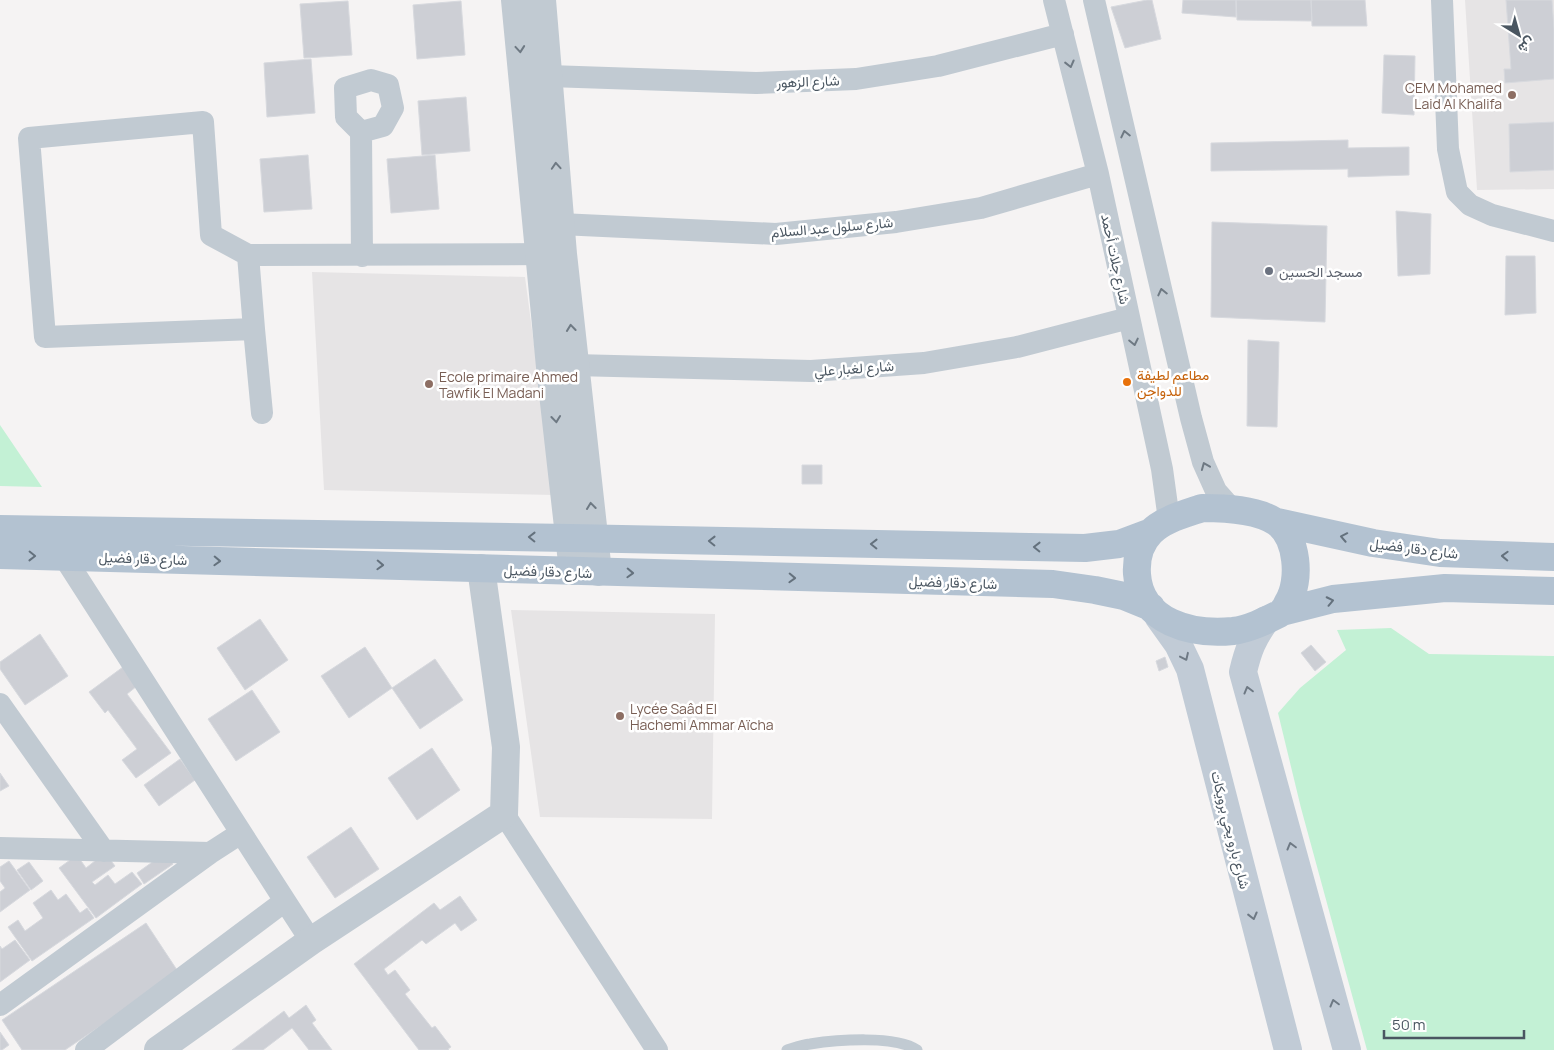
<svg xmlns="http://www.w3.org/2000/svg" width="1554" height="1050" viewBox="0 0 1554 1050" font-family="Manrope,Vazirmatn,sans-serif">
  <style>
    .education { fill: #e6e4e5 }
    .green { fill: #c3f1d5 }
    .building { fill: #cdcfd5; stroke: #d7d9de }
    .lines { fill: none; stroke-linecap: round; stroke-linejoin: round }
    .service { stroke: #c1cad2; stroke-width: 11 }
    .minor { stroke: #c1cad2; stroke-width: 22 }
    .tertiary { stroke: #c1cad2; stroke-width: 28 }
    .secondary { stroke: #c1cbd6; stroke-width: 28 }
    .primary { stroke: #b3c2d1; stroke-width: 28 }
    .oneway { stroke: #6e7983 }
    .oneway2 { stroke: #64717d }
    .oneway3 { stroke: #6e7984 }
    .education-dot { fill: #8d6e63; stroke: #fff; stroke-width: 2 }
    .worship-dot { fill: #6b7280; stroke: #fff; stroke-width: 2 }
    .food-dot { fill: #e8710a; stroke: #fff; stroke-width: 2 }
    .labels { text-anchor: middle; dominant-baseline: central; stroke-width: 5; stroke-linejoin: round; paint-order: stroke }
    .street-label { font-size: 14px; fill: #4a5661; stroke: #fff }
    .education-label { font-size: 14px; fill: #785e54; stroke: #fff; text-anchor: start }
    .worship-label { font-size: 14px; fill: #5b616d; stroke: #fff; text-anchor: start }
    .food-label { font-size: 14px; fill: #c56008; stroke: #fff; text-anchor: start }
  </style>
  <rect width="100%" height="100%" fill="#f5f3f3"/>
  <path class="education" d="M 1465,0 L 1554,0 L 1554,189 L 1477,190 Z
    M 312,272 L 525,277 L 554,495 L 324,490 Z
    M 511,610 L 715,614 L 712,819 L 540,817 Z"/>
  <path class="green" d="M 0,425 L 42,487 L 0,486 Z
    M 1391,628 L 1429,654 L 1554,656 L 1554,1050 L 1367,1050 L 1301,808 L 1278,713 L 1300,688 L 1346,650 L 1337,630 Z"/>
  <path class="building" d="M 1147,0 L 1152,0 L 1161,39 L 1125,48 L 1111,7 Z
    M 1183,0 L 1236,0 L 1236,17 L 1182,13 Z
    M 1236,0 L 1311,0 L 1312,21 L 1237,20 Z
    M 1311,0 L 1365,0 L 1367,26 L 1312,26 Z
    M 1506,0 L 1552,0 L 1554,29 L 1554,79 L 1505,83 L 1504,69 L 1511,69 Z
    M 348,1 L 352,55 L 304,58 L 300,4 Z
    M 461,1 L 465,55 L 417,59 L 413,5 Z
    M 1384,55 L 1415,56 L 1414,115 L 1382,113 Z
    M 311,59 L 315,113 L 267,117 L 264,63 Z
    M 466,97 L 470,151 L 422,155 L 418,101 Z
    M 1554,122 L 1554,170 L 1510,172 L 1509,124 Z
    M 1348,140 L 1348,148 L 1409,147 L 1409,175 L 1348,177 L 1348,169 L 1211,171 L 1211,143 Z
    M 308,155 L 312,209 L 264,212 L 260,159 Z
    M 435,155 L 439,209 L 391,213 L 387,159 Z
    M 1396,211 L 1431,214 L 1430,274 L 1398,276 Z
    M 1212,222 L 1327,226 L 1325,322 L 1211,317 Z
    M 1506,256 L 1535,256 L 1536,313 L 1505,315 Z
    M 1248,340 L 1279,342 L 1277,427 L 1247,426 Z
    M 802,465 L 822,465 L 822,484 L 802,484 Z
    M 260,619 L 288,660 L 245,690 L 217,648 Z
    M 40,634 L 68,676 L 25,705 L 0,669 L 0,662 Z
    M 1311,645 L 1326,662 L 1315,671 L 1301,653 Z
    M 365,647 L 392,688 L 349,718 L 321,676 Z
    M 1165,657 L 1168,667 L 1159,671 L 1156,661 Z
    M 435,659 L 463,700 L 420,729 L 392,688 Z
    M 123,667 L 137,686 L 127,694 L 171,753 L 136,778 L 122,760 L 137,749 L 108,710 L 105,713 L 89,692 Z
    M 252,690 L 280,732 L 236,761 L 208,719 Z
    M 432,748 L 460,790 L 417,820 L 388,778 Z
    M 180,759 L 195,780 L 159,806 L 144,785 Z
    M 0,773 L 9,786 L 0,791 Z
    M 351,827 L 379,869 L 335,898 L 307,857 Z
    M 105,853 L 115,866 L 92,882 L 95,885 L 108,875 L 115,884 L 132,872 L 142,884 L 96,918 L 59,868 L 77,855 L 86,868 Z
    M 165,853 L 173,864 L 144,884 L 137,873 Z
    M 9,861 L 30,890 L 0,912 L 0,892 L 5,888 L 0,881 L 0,867 Z
    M 29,862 L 43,881 L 31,890 L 17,870 Z
    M 51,890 L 58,900 L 66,894 L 80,913 L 87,908 L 94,918 L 32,961 L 8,927 L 18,920 L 25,931 L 43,918 L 33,903 Z
    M 460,896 L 477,920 L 461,931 L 455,923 L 426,944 L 422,940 L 384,969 L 388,975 L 395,970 L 410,990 L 405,994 L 432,1028 L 435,1026 L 451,1047 L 448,1049 L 449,1050 L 419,1050 L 354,964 L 434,903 L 440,910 Z
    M 146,923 L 179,973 L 65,1050 L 22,1050 L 2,1020 Z
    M 15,940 L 30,960 L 0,982 L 0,946 L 2,949 Z
    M 306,1005 L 316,1020 L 312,1023 L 332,1050 L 309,1050 L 292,1028 L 263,1050 L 232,1050 L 284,1011 L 289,1018 Z
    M 0,1032 L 9,1045 L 2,1050 L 0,1050 Z"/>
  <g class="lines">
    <path class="service" d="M 787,1050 C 794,1048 802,1045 810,1044 C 836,1040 896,1035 917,1050"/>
    <path class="minor" d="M 1054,0 L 1098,174 L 1162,469 L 1169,520
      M 1094,0 L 1191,418 L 1203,462 L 1216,491 L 1231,508
      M 1442,0 L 1448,149 L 1457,192 L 1470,205 L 1492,215 L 1554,231
      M 549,76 L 756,83 L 856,79 L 938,66 L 1063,34
      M 361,132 L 346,117 L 345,88 L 371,80 L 388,85 L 393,108 L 383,126 L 361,132 L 362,256
      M 560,224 L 776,234 L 896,222 L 981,208 L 1098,174
      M 248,255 L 254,329 L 45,337 L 29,138 L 203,122 L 211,235 L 248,255 L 557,254
      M 254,329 L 262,413
      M 574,365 L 811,371 L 924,363 L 1017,347 L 1129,318
      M 57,546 L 285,901 L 86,1050
      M 0,704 L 104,851
      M 504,814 L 657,1050
      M 0,848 L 210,853
      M 285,901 L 311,941
      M 0,1005 L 210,853 L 241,833"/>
    <path class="tertiary" d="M 515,0 L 550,367 L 573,571
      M 542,0 L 563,254 L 598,572
      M 158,1050 L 311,941 L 504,814 L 506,747 L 481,568"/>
    <path class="secondary" d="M 1158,616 L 1178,644 L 1190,669 L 1288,1050
      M 1266,620 C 1253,638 1248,650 1243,672 L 1347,1050"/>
    <path class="primary" d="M 1202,508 C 1225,508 1256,509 1276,522 C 1298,537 1301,581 1288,602 C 1286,607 1284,611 1279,614 C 1265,621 1249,629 1233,631 C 1193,635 1140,623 1137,574 C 1136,559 1140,543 1151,532 C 1164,519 1185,514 1202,508 Z
      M 1277,522 L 1373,543 L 1440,553 L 1554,557
      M 0,529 L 570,538 L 1085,548 L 1119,544 L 1151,532
      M 0,555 L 1053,584 L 1095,590 L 1124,596 L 1151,607
      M 1282,612 L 1333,599 L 1445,588 L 1554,591"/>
  </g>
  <defs><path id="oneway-chevron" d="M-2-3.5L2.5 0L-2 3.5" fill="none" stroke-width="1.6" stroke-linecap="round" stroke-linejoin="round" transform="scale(1.25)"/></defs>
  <g class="oneway">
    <use href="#oneway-chevron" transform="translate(520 49) rotate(85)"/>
    <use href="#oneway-chevron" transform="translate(1070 64) rotate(76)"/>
    <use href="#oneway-chevron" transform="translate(1125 134) rotate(-103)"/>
    <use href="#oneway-chevron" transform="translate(556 166) rotate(-94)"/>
    <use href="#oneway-chevron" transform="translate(1162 292) rotate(-103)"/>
    <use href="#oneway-chevron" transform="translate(571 328) rotate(-96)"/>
    <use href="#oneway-chevron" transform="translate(1134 342) rotate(78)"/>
    <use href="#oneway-chevron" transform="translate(556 419) rotate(84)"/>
    <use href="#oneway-chevron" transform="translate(1205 466) rotate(-112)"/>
    <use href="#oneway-chevron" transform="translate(591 506) rotate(-97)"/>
  </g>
  <g class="oneway2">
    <use href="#oneway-chevron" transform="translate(532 537) rotate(-179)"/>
    <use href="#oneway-chevron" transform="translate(1344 537) rotate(-169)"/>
    <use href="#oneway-chevron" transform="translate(712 541) rotate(-179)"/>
    <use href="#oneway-chevron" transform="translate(874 544) rotate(-179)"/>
    <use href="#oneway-chevron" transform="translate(1037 547) rotate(-179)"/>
    <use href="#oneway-chevron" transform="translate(32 556) rotate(1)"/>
    <use href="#oneway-chevron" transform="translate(1505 556) rotate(-178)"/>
    <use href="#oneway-chevron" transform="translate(217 561) rotate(2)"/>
    <use href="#oneway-chevron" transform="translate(380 565) rotate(2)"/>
    <use href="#oneway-chevron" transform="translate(630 573) rotate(2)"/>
    <use href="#oneway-chevron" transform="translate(792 578) rotate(2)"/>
    <use href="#oneway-chevron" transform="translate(1330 601) rotate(-12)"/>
  </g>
  <g class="oneway3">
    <use href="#oneway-chevron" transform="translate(1185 657) rotate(65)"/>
    <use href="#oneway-chevron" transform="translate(1248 690) rotate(-105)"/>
    <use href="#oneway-chevron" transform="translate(1291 846) rotate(-105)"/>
    <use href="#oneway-chevron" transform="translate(1253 916) rotate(76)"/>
    <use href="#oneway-chevron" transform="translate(1334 1003) rotate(-105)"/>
  </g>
  <g class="education-dot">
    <circle cx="1512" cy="95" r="5"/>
    <circle cx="429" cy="384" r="5"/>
    <circle cx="620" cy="716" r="5"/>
  </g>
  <circle class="worship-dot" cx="1269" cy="271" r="5"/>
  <circle class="food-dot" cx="1127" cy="382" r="5"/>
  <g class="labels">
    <g class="street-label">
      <text transform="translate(808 81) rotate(-2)">شارع الزهور</text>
      <text transform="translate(832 227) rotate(-5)">شارع سلول عبد السلام</text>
      <text transform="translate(1116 259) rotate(78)">شارع جلات أحمد</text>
      <text transform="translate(854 368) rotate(-4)">شارع لغبار علي</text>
      <text transform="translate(1414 548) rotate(7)">شارع دقار فضيل</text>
      <text transform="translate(143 558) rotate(2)">شارع دقار فضيل</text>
      <text transform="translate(548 571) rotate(2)">شارع دقار فضيل</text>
      <text transform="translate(953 582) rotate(2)">شارع دقار فضيل</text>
      <text transform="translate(1231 830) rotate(76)">شارع بارو يحي برويكات</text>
    </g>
    <g class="education-label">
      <text x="1502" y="87" text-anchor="end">CEM Mohamed<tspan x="1502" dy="16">Laid Al Khalifa</tspan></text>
      <text x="439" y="376">Ecole primaire Ahmed<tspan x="439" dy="16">Tawfik El Madani</tspan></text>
      <text x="630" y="708">Lycée Saâd El<tspan x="630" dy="16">Hachemi Ammar Aïcha</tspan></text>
    </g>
    <g class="worship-label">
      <text x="1279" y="271">مسجد الحسين</text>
    </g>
    <g class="food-label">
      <text x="1137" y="374">مطاعم لطيفة<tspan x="1137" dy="16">للدواجن</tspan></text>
    </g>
  </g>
  <g transform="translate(1519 35) rotate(143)" stroke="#ffffff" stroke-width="4" paint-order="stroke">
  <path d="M0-4L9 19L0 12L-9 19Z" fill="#4a5661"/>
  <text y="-8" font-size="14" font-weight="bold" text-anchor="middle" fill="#4a5661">ش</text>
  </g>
  <path d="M1384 1030v8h140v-8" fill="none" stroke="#4a5661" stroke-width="2.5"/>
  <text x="1392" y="1030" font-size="15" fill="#4a5661" stroke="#ffffff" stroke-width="4" paint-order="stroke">50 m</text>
</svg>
